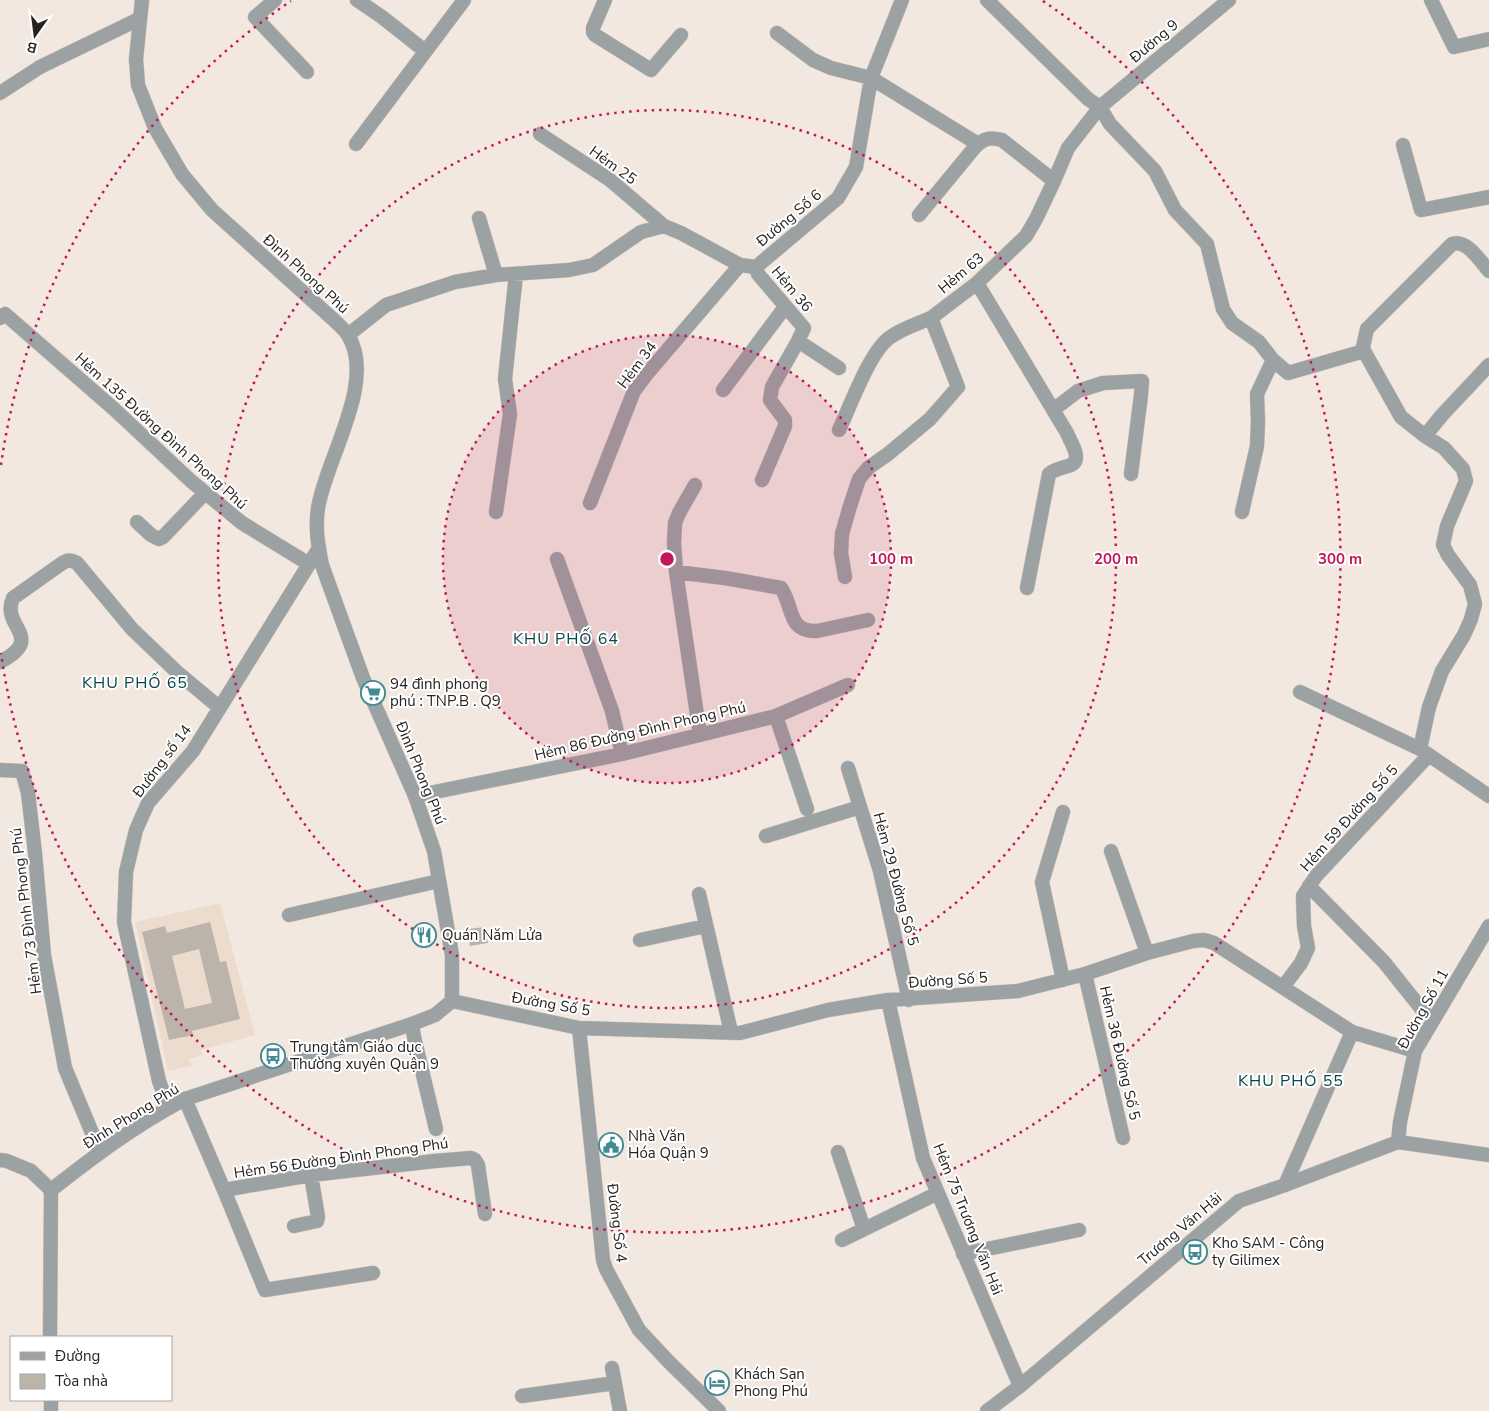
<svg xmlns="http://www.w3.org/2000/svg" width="1489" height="1411" viewBox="0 0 1489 1411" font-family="'Nunito Sans',sans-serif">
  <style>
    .built { fill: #ecdcce }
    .building { fill: #bcb3ab; fill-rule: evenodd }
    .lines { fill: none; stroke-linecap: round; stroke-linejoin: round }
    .minor-casing { stroke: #cdc5bd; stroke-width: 15 }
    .tertiary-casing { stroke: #cdc5bd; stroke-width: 15 }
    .minor { stroke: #9ca2a3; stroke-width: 14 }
    .tertiary { stroke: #9ca2a3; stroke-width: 14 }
    .ring { fill: none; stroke: #c2185b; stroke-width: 2.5; stroke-dasharray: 2.5 5 }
    .labels { text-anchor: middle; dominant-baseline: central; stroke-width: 4; stroke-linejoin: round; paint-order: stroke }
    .street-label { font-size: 15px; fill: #262320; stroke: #fff }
    .poi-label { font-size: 15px; fill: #262320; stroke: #fff; text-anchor: start }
    .neighbourhood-label { font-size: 16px; letter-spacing: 1px; fill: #06474e; stroke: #fff }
    .centre { fill: #c2185b; stroke: #fff; stroke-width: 2.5 }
    .ring-label { font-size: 15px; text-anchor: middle; font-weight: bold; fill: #c2185b; stroke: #fff; stroke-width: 4; stroke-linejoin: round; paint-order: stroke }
  </style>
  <rect width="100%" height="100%" fill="#f2e8e0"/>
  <path class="built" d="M 220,903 L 255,1035 L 201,1050 L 202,1055 L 189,1059 L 192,1066 L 168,1071 L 135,922 Z"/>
  <path class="building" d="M 210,922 L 220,962 L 226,961 L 240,1019 L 192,1031 L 193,1035 L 169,1040 L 142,932 L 165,926 L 167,933 ZM 199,949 L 212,1003 L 185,1009 L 172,956 Z
    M 485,927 L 488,943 L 470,946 L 467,929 Z"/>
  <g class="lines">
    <defs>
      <path id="minor" d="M 275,0 L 255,17 L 307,72
        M 357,0 L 382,17 L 425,51
        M 605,0 L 593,28 L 593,32 L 595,35 L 651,70 L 681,35
        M 987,0 L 1088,99 L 1100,107 L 1110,124 L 1155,171 L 1175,210 L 1207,244 L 1223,309 L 1232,323 L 1259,342 L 1273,360 L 1288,373 L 1364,351 L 1401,417 L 1425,436 L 1444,448 L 1463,469 L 1466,481 L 1447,526 L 1443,545 L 1448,555 L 1470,585 L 1475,604 L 1471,619 L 1464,635 L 1442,671 L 1429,707 L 1420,749 L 1489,796
        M 1431,0 L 1454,47 L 1489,39
        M 777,33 L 813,60 L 831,68 L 871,78 L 978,144
        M 0,93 L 40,67 L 139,19
        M 540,134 L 610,180 L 664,226
        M 356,144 L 464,0
        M 1403,145 L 1421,210 L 1489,197
        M 919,215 L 975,147 C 984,138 990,137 1002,140 L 1054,181
        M 479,218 L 496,275
        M 756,267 L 758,274 L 804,328 L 798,341 L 839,368
        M 977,283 L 1067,433 C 1070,441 1083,459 1071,465 C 1063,468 1056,468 1049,474 L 1027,588
        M 0,318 L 5,314 L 114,409 L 191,481 L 242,523 L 309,564
        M 348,335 L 386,305 L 455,282 L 496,275 L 569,270 L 593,265 L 641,232 L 664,226 L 681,233 L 740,265 L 756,267 L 838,198 L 856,167 L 871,78 L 902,0
        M 1364,351 L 1363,347 L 1367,329 L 1452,244 C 1467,239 1480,261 1489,271
        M 723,390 L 785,307
        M 1053,410 L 1078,391 L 1103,383 L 1142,381 L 1141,395 L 1131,474
        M 839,430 C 850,407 869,353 889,338 C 901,329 917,324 931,318
        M 1425,436 L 1442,415 L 1489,365
        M 762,480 L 785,426 L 785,420 L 770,400 L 772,387 L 798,341
        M 695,485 L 679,513 L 675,523 L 674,543 L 676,572 L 700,735
        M 590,503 L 634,391 L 646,375 L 740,265
        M 496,512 L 510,414 L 505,379 L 516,274
        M 1242,512 L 1257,446 L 1258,421 L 1257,394 L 1273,360
        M 137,522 L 151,535 L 159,539 L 163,537 L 205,493
        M 557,559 L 612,711 L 622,754
        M 676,572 L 725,578 L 781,588 C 794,607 787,632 817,631 L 868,620
        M 845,577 L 841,553 L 842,534 L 850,506 L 859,479 L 868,468 L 888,454 L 930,419 L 958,387 L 931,318 L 977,283 L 1026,236 L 1036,219 L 1054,181 L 1068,148 L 1100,107 L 1229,0
        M 0,662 C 47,637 0,627 13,598 L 61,564 C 67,560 70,559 77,563 L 132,629 L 178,673 L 220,708
        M 1300,692 L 1420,749
        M 776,716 L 848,685
        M 848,768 L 880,871 L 909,1000
        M 0,770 L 22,771 L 28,793 L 35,853 L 44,955 L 65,1068 L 100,1152
        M 415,796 L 622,754 L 776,716 L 807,809
        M 1063,812 L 1042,882 L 1063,980
        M 766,836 L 860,807
        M 1111,851 L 1147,953
        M 1309,886 L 1384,962 L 1432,1022
        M 699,894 L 731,1032
        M 289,915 L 439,881
        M 640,940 L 706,926
        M 1085,974 L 1123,1138
        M 1283,987 L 1301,963 L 1308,948 L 1304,926 L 1303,896 L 1316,876 L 1428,756
        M 888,1000 L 923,1158 L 1020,1386
        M 452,1001 L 579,1028 L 740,1033 L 828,1010 L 888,1000 L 1018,991 L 1085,974 L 1147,953 L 1193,941 L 1204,940 L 1214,943 L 1352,1032 L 1415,1051
        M 412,1024 L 414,1037 L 436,1129
        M 579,1028 L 603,1260 L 606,1269 L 639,1330 L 668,1361 L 719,1411
        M 185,1099 L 224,1190 L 265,1290 L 373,1273
        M 169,1108 L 159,1081 L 124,922 L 126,872 L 136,830 L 148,803 L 193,751 L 319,548
        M 1398,1142 L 1400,1122 L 1415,1051 L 1489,926
        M 838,1152 L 864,1229
        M 0,1160 L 7,1161 L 31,1171 L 51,1190
        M 1285,1185 L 1352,1032
        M 224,1190 L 311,1175 L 435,1161 L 471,1158 L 475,1160 L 478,1165 L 485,1214
        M 294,1226 L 317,1221 L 318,1217 L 311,1175
        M 842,1240 L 938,1193
        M 963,1254 L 1079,1230
        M 612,1368 L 620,1411
        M 522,1396 L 615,1383"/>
      <path id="tertiary" d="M 50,1337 L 51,1190 C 93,1157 137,1124 185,1099 L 412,1024 L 435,1015 L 452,1001 L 452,955 L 434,851 L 415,796 L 363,678 L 322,565 C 318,545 315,528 318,508 C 326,458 377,382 348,335 C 345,330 339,325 335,321 L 212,210 L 182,174 L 155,128 L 138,85 L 136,59 L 142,0
        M 51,1400 L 51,1411
        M 987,1411 L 1020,1386 L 1239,1201 L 1285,1185 L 1398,1142 L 1489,1155"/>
    </defs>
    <use href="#minor" class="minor-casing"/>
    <use href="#tertiary" class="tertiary-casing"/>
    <use href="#minor" class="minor"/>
    <use href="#tertiary" class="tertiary"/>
  </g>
  <circle cx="667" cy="559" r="224" fill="#c2185b" fill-opacity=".12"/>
  <g class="ring">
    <circle cx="667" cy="559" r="224"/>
    <circle cx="667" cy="559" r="449"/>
    <path d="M1 465A673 673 0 0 1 291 1M1043 1A673 673 0 1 1 1 653"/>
  </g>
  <defs>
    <symbol id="supermarket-ring" viewBox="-11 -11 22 22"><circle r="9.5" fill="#fff" stroke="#448a93" stroke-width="1.5"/><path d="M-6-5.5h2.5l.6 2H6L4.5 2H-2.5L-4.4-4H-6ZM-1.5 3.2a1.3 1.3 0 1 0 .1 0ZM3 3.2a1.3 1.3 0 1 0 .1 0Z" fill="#448a93"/></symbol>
    <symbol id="restaurant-ring" viewBox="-11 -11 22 22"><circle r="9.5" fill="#fff" stroke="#448a93" stroke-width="1.5"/><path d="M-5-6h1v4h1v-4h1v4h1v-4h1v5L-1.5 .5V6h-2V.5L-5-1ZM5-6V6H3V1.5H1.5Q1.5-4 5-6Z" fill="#448a93"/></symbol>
    <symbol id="bus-ring" viewBox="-11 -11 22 22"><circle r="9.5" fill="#fff" stroke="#448a93" stroke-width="1.5"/><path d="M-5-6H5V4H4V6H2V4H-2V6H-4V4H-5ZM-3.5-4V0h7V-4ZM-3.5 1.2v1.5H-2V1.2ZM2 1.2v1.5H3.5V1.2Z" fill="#448a93"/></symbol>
    <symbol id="civic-ring" viewBox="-11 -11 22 22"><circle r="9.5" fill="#fff" stroke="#448a93" stroke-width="1.5"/><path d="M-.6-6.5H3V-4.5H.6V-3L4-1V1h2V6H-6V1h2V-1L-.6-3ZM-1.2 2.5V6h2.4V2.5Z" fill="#448a93"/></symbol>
    <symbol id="hotel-ring" viewBox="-11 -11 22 22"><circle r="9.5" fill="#fff" stroke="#448a93" stroke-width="1.5"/><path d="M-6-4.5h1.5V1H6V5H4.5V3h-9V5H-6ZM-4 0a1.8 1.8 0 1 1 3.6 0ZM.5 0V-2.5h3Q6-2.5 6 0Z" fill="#448a93"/></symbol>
  </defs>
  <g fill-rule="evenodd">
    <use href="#supermarket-ring" x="359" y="679" width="28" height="28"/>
    <use href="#restaurant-ring" x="410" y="921" width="28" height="28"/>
    <use href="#bus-ring" x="259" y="1042" width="28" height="28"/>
    <use href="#civic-ring" x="597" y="1131" width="28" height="28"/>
    <use href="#bus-ring" x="1181" y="1238" width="28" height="28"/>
    <use href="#hotel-ring" x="703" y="1369" width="28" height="28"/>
  </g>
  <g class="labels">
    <g class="street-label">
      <text transform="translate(1154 41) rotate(-40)">Đường 9</text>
      <text transform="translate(613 165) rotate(36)">Hẻm 25</text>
      <text transform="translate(789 218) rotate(-40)">Đường Số 6</text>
      <text transform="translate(961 273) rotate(-40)">Hẻm 63</text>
      <text transform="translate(306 274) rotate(42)">Đình Phong Phú</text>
      <text transform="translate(792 289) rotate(50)">Hẻm 36</text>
      <text transform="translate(637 365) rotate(-53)">Hẻm 34</text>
      <text transform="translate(161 431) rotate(42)">Hẻm 135 Đường Đình Phong Phú</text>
      <text transform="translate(640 731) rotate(-13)">Hẻm 86 Đường Đình Phong Phú</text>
      <text transform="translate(162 761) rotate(-53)">Đường số 14</text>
      <text transform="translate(421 773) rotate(68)">Đình Phong Phú</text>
      <text transform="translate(1349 818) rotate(-48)">Hẻm 59 Đường Số 5</text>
      <text transform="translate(896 879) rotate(75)">Hẻm 29 Đường Số 5</text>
      <text transform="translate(26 911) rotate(-97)">Hẻm 73 Đình Phong Phú</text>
      <text transform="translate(948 980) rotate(-4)">Đường Số 5</text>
      <text transform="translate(551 1004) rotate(10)">Đường Số 5</text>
      <text transform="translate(1423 1009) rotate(-61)">Đường Số 11</text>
      <text transform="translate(1120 1053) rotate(77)">Hẻm 36 Đường Số 5</text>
      <text transform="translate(131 1116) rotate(-32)">Đình Phong Phú</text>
      <text transform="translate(341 1158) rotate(-8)">Hẻm 56 Đường Đình Phong Phú</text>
      <text transform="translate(968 1219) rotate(68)">Hẻm 75 Trương Văn Hải</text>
      <text transform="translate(617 1223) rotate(83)">Đường Số 4</text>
      <text transform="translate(1180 1229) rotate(-40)">Trương Văn Hải</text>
    </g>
    <g class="poi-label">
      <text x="390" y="684">94 đình phong<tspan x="390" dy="17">phú : TNP.B . Q9</tspan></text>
      <text x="442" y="935">Quán Năm Lửa</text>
      <text x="290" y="1047">Trung tâm Giáo dục<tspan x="290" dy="17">Thường xuyên Quận 9</tspan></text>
      <text x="628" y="1136">Nhà Văn<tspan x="628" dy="17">Hóa Quận 9</tspan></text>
      <text x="1212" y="1243">Kho SAM - Công<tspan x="1212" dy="17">ty Gilimex</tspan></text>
      <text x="734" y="1374">Khách Sạn<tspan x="734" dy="17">Phong Phú</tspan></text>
    </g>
    <g class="neighbourhood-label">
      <text x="566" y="639">KHU PHỐ 64</text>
      <text x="135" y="683">KHU PHỐ 65</text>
      <text x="1291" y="1081">KHU PHỐ 55</text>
    </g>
  </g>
  <circle cx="667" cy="559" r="8" class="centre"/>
  <g class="ring-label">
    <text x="891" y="564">100 m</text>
    <text x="1116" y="564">200 m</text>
    <text x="1340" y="564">300 m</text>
  </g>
  <rect x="10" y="1336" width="162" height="65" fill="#ffffff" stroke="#a8a7a6"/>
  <rect x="20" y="1352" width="25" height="8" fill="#9ca2a3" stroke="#a8a7a6"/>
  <text x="55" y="1361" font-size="15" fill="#262320">Đường</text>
  <rect x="20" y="1374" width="25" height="15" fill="#bcb3ab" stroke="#a8a7a6"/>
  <text x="55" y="1386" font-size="15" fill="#262320">Tòa nhà</text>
  <g transform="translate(35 35) rotate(194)" stroke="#ffffff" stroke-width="4" paint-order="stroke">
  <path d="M0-4L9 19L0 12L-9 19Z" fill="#262320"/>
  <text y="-8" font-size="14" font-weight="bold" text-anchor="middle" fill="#262320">B</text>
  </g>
</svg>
